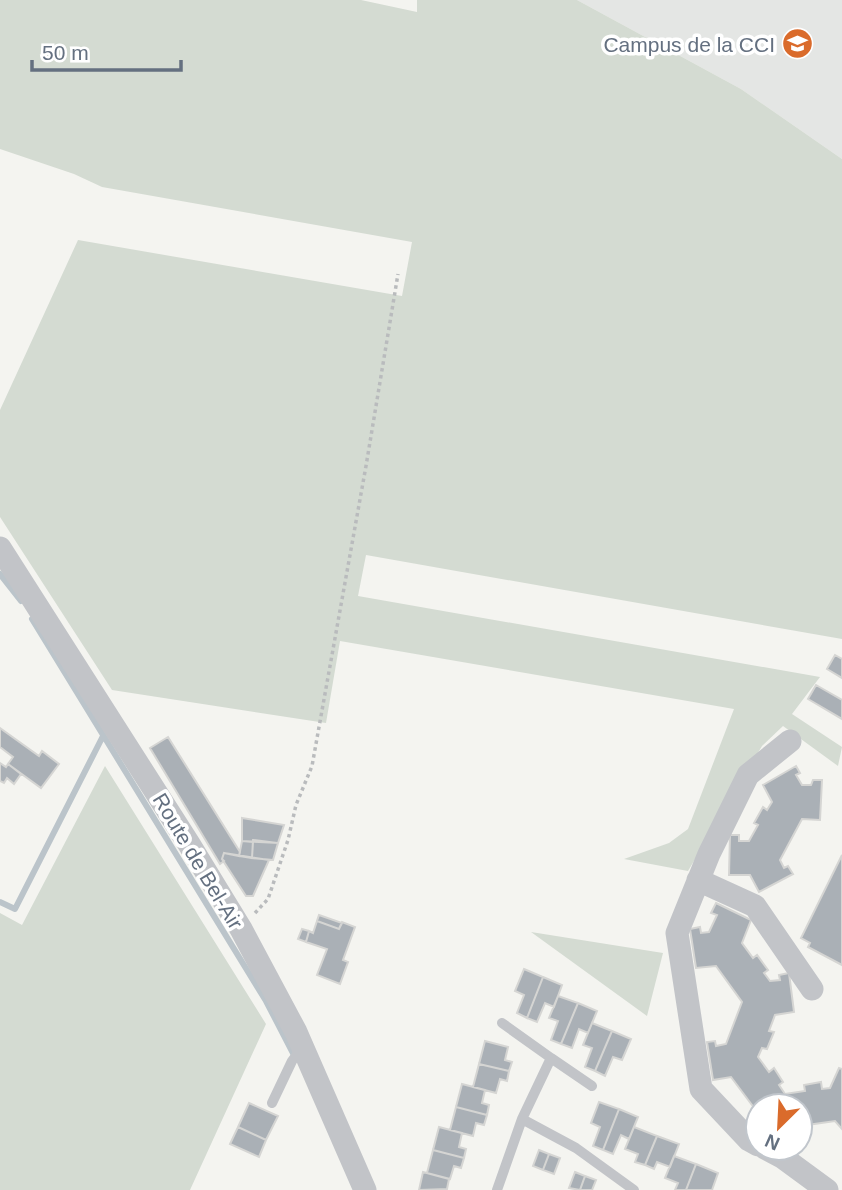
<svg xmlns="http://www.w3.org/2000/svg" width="842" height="1190" viewBox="0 0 842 1190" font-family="Arial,sans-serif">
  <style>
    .built { fill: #e4e6e4 }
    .green { fill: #d4dbd2 }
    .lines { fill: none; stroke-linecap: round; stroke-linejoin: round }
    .stream { stroke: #bbc4ca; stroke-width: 6 }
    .building { fill: #aab0b6; stroke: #d5d5d3; stroke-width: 2 }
    .path { stroke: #b9bbbd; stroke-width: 3.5; stroke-dasharray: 3.5 3.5; stroke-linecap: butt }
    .lane { stroke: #c2c4c8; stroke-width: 10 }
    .street { stroke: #c2c4c8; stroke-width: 23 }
    .labels { text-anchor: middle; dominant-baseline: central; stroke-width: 7; stroke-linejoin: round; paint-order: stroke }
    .poi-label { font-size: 21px; fill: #647080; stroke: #fff; text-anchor: end }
    .street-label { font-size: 21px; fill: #647080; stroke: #fff }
  </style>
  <rect width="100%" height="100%" fill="#f4f4f0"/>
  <path class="built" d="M 577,0 L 842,0 L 842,159 L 741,89 Z"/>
  <path class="green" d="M 0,0 L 361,0 L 417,12 L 417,0 L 577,0 L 741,89 L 842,159 L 842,639 L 366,555 L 358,596 L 820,677 L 792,714 L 842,747 L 838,766 L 783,726 L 762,746 L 688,871 L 624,859 L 669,843 L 688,829 L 734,709 L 340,641 L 326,723 L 112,690 L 0,517 L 0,410 L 78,240 L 402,296 L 412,242 L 102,187 L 74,174 L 0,149 Z
    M 105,766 L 266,1024 L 190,1190 L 0,1190 L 0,913 L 22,925 Z
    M 531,932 L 663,953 L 647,1016 Z"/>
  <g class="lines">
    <path class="stream" d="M 0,574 L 21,601
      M 32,619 L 266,1001 L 295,1057
      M 0,902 L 15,909 L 103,736"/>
  </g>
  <path class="building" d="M 835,655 L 842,659 L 842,678 L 827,669 Z
    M 816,685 L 842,700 L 842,719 L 808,699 Z
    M 0,728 L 39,756 L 42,751 L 59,764 L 41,788 L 8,764 L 13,757 L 0,747 Z
    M 168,737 L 240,852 L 239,856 L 224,853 L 222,859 L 224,861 L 220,864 L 150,748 Z
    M 0,763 L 6,767 L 8,764 L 21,774 L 14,784 L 7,778 L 4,783 L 0,781 Z
    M 796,766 L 800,773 L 796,775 L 802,785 L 811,785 L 813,780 L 822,780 L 820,820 L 802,819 L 780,860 L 784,868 L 788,866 L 793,874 L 759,892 L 750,875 L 729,875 L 730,835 L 739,835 L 739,841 L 749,841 L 758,825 L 754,823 L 763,807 L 767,810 L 772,802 L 763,785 Z
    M 242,818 L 284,825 L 278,843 L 242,841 Z
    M 253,840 L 278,843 L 273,860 L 252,858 Z
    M 242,841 L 253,842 L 252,858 L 239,856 Z
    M 224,853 L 269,860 L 253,896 L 246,896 L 222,859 Z
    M 842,855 L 842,965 L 808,947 L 810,943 L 801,938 Z
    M 716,903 L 751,920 L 742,943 L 753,958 L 757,955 L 768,970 L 764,973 L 770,981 L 780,980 L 779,975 L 789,973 L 794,1012 L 775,1015 L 769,1031 L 774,1032 L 767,1049 L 762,1048 L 758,1057 L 769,1072 L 774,1068 L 783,1082 L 779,1085 L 785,1094 L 805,1091 L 804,1085 L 821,1082 L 822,1089 L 830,1088 L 839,1068 L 842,1069 L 842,1129 L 835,1121 L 800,1126 L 800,1106 L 758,1106 L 758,1113 L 731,1077 L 713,1080 L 707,1042 L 715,1041 L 716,1046 L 726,1044 L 742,1002 L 716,966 L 696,968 L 690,929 L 700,927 L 701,933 L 709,932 L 717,915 L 711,913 Z
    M 319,915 L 342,923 L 339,929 L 317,921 Z
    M 317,921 L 339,929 L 342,922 L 355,927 L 343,960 L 348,962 L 340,984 L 317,975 L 327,949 L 306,942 L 309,931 L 313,933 Z
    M 302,929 L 309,931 L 306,942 L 298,939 Z
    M 524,969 L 543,977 L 527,1018 L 517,1013 L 524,995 L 515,991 Z
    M 543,977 L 562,985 L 554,1007 L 545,1003 L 537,1022 L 527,1018 Z
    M 558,996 L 578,1003 L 561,1044 L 551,1040 L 558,1021 L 549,1018 Z
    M 578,1003 L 597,1011 L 588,1033 L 579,1029 L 572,1048 L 561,1044 Z
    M 592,1023 L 612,1031 L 595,1071 L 585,1067 L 592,1048 L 583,1045 Z
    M 612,1031 L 631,1039 L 622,1060 L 613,1057 L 605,1076 L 595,1071 Z
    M 485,1041 L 508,1047 L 505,1060 L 512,1062 L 509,1071 L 479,1064 Z
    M 479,1064 L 509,1071 L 507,1081 L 500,1079 L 496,1093 L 473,1087 Z
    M 462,1084 L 485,1090 L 482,1103 L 489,1105 L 487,1115 L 456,1107 Z
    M 599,1102 L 619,1109 L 603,1150 L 593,1146 L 600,1127 L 591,1123 Z
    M 249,1103 L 278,1116 L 266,1140 L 238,1127 Z
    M 456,1107 L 487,1115 L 484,1125 L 476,1123 L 473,1136 L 450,1130 Z
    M 619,1109 L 638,1117 L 629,1139 L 621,1135 L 613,1154 L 603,1150 Z
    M 238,1127 L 266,1140 L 259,1157 L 230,1144 Z
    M 439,1127 L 462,1133 L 459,1147 L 466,1149 L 464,1158 L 433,1150 Z
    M 634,1127 L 657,1136 L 645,1165 L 635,1162 L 638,1154 L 625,1149 Z
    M 657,1136 L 679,1144 L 670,1167 L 657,1162 L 654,1169 L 645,1165 Z
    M 433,1150 L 464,1158 L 461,1168 L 454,1166 L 450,1179 L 427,1173 Z
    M 539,1150 L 549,1154 L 543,1170 L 533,1166 Z
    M 549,1154 L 560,1158 L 554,1174 L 543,1170 Z
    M 674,1156 L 696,1164 L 686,1190 L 675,1190 L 678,1183 L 665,1178 Z
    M 696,1164 L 718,1173 L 712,1190 L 686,1190 Z
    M 423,1172 L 449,1179 L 447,1189 L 419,1190 Z
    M 575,1172 L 585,1176 L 580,1190 L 569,1188 Z
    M 585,1176 L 596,1180 L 592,1190 L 580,1190 Z"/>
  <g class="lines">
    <path class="path" d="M 255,913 L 268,899 L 288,840 L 296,805 L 312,766 L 366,466 L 398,274"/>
    <path class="lane" d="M 502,1023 L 551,1058 L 522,1119
      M 551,1058 L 592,1086
      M 272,1103 L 292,1061 L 302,1048
      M 497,1190 L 522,1119 L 576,1148 L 634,1190"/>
    <path class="street" d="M 0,548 L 189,844 L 241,929 L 296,1032 L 365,1190
      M 698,880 L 755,906 L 812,989
      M 758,1145 L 749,1140 L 701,1089 L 677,933 L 709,854 L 748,775 L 790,741
      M 765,1148 L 782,1157 L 827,1190"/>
  </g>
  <defs>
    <symbol id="school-disc" viewBox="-11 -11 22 22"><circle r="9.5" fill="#da6b2b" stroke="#fff"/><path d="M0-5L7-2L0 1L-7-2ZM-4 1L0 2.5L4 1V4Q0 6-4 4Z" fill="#fff"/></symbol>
  </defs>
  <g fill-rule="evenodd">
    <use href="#school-disc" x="780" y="26" width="35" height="35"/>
  </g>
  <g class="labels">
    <g class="poi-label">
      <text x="775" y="44">Campus de la CCI</text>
    </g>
    <g class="street-label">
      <text transform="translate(198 861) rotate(59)">Route de Bel-Air</text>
    </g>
  </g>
  <g transform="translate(779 1127) rotate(204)"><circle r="33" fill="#ffffff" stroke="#c1c6cc" stroke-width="2"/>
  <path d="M0-5L12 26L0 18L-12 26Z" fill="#da6b2b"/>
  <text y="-10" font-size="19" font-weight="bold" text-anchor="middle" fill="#647080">N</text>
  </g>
  <path d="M32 60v10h149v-10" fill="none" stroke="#647080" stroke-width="3.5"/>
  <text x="42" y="60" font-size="21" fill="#647080" stroke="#ffffff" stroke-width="5" paint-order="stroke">50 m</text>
</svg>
